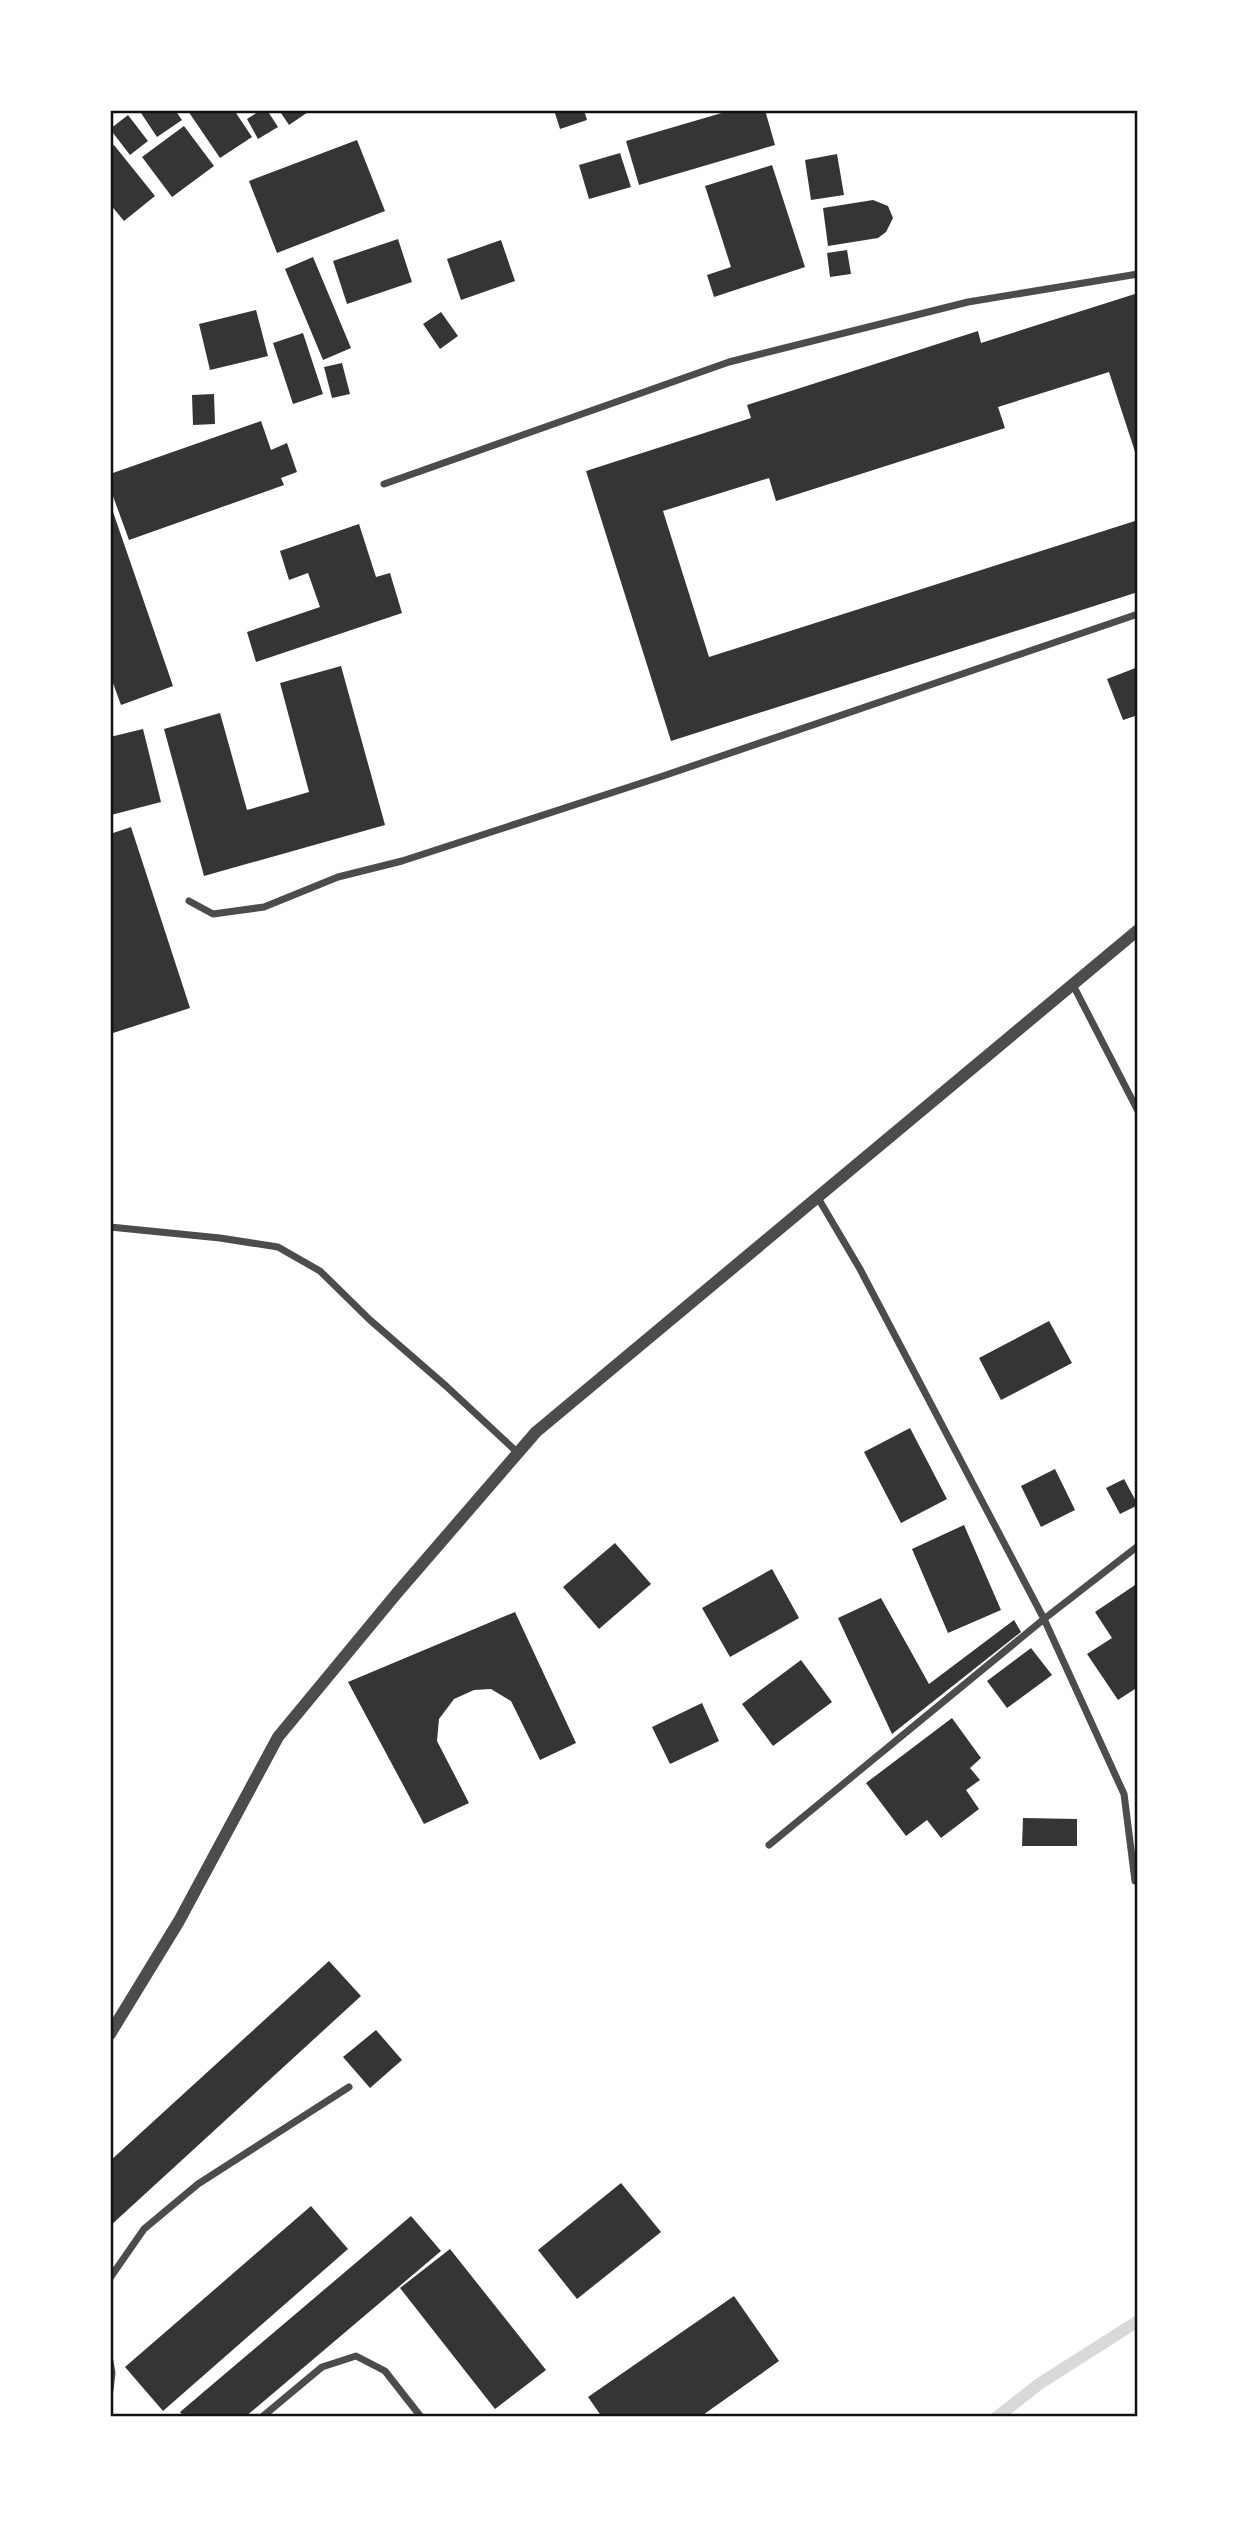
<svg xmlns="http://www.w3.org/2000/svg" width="1248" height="2527" viewBox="0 0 1248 2527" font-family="Commissioner,sans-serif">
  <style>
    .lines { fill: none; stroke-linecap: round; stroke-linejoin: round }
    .stream { stroke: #d9d9d9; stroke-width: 12 }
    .building { fill: #353535 }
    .minor { stroke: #4c4c4c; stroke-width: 7 }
    .tertiary { stroke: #4c4c4c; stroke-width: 12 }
    .neatline { fill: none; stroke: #111; stroke-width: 2.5 }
  </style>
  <rect width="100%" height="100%" fill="#fff"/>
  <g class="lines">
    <path class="stream" d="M 997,2417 L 1039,2384 L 1138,2321"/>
  </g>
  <path class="building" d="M 139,110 L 175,110 L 182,120 L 157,137 Z
    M 190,110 L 234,110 L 252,137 L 220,158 L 188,111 Z
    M 261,110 L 267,110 L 278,127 L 258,139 L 247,119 Z
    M 279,110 L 311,110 L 289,125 Z
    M 554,110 L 584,110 L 587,120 L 560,129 Z
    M 732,110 L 765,110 L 775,145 L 639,185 L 626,141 Z
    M 128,115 L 148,141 L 130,155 L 110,129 Z
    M 184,126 L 214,166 L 172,197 L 142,157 Z
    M 357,140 L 385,211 L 277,253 L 249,181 Z
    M 114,145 L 155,196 L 124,221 L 110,204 L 110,148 Z
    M 620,153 L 631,187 L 589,199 L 579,165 Z
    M 837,154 L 844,195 L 811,200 L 805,160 Z
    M 772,165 L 805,267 L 714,297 L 707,275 L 731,267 L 705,186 Z
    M 873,200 L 888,206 L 893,218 L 886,232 L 878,238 L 828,246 L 823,208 Z
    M 398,239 L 412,282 L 347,304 L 333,261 Z
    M 501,240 L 515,281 L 461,300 L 447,259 Z
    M 847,250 L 851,274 L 830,277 L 827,253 Z
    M 313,257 L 351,348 L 323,360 L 285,269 Z
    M 1138,293 L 1138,461 L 1109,372 L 998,407 L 1005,428 L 776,501 L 769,478 L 663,511 L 709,657 L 1138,520 L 1138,592 L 671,741 L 586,471 L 751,418 L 747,405 L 978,331 L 981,343 Z
    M 256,310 L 268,356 L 210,370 L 199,324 Z
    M 441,312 L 458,336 L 440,349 L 423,324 Z
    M 303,333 L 323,394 L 293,404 L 273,343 Z
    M 342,363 L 350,394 L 332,398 L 324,367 Z
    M 214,394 L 215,424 L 193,425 L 192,395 Z
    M 261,421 L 271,450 L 287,443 L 297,472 L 281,478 L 284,485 L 129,540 L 110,488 L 110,474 Z
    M 111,506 L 173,686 L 121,705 L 110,675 Z
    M 359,524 L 376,577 L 390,573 L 402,613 L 256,662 L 247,632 L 320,607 L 308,573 L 289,580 L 280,551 Z
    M 341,666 L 385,825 L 204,876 L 164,729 L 220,713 L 247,810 L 309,792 L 280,683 Z
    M 1138,667 L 1138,715 L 1123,720 L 1107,679 Z
    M 143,729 L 161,802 L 111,815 L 110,737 Z
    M 131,827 L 190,1008 L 110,1034 L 110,834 Z
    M 1049,1321 L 1072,1363 L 1001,1400 L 979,1358 Z
    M 910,1428 L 947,1499 L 901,1523 L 864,1452 Z
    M 1055,1469 L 1075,1510 L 1041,1527 L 1021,1486 Z
    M 1124,1479 L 1138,1505 L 1120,1514 L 1106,1488 Z
    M 964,1525 L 1001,1610 L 948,1633 L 912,1549 Z
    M 615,1543 L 651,1584 L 599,1629 L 563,1587 Z
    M 772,1569 L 799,1618 L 730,1657 L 702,1608 Z
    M 1138,1583 L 1138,1687 L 1118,1700 L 1087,1654 L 1112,1638 L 1095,1612 Z
    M 881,1598 L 929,1684 L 1014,1620 L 1021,1632 L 892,1734 L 838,1618 Z
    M 515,1612 L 576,1743 L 540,1760 L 511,1701 L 491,1689 L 474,1690 L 454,1699 L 439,1719 L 437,1741 L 469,1803 L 424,1824 L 348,1682 Z
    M 1031,1648 L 1052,1675 L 1007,1708 L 987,1681 Z
    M 801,1660 L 832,1702 L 773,1746 L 742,1704 Z
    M 702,1703 L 719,1741 L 670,1764 L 652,1727 Z
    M 952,1718 L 981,1758 L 970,1768 L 980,1780 L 966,1790 L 979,1809 L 941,1838 L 927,1820 L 906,1836 L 866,1783 Z
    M 1023,1818 L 1077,1819 L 1077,1846 L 1022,1846 Z
    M 329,1961 L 361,1996 L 110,2226 L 110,2161 Z
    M 376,2030 L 402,2060 L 370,2088 L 343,2057 Z
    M 621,2183 L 661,2232 L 577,2299 L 538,2250 Z
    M 311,2206 L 348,2249 L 163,2411 L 125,2367 Z
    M 411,2216 L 441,2251 L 245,2417 L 184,2417 L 180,2412 Z
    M 450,2249 L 546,2370 L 495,2409 L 400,2288 Z
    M 734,2296 L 779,2361 L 700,2417 L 602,2417 L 588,2397 Z"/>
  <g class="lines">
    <path class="minor" d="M 384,484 L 729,362 L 968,302 L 1138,274
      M 189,901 L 213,914 L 264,907 L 338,877 L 402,861 L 663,776 L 1138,614
      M 1073,985 L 1138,1111
      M 818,1198 L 860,1269 L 1044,1619 L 1124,1794 L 1135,1881 L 1138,1881
      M 110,1227 L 220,1238 L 278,1247 L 320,1271 L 370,1320 L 446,1386 L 518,1453
      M 769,1845 L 1044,1619 L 1138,1546
      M 110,2278 L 144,2229 L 198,2184 L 349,2087
      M 110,2361 L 112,2373 L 110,2390
      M 262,2417 L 322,2367 L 356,2356 L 385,2371 L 421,2417"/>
    <path class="tertiary" d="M 110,2034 L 179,1921 L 278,1737 L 397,1593 L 536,1432 L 1138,930"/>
  </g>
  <rect width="1248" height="2527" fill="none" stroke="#ffffff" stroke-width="224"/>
  <rect x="112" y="112" width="1024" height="2303" class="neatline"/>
</svg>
